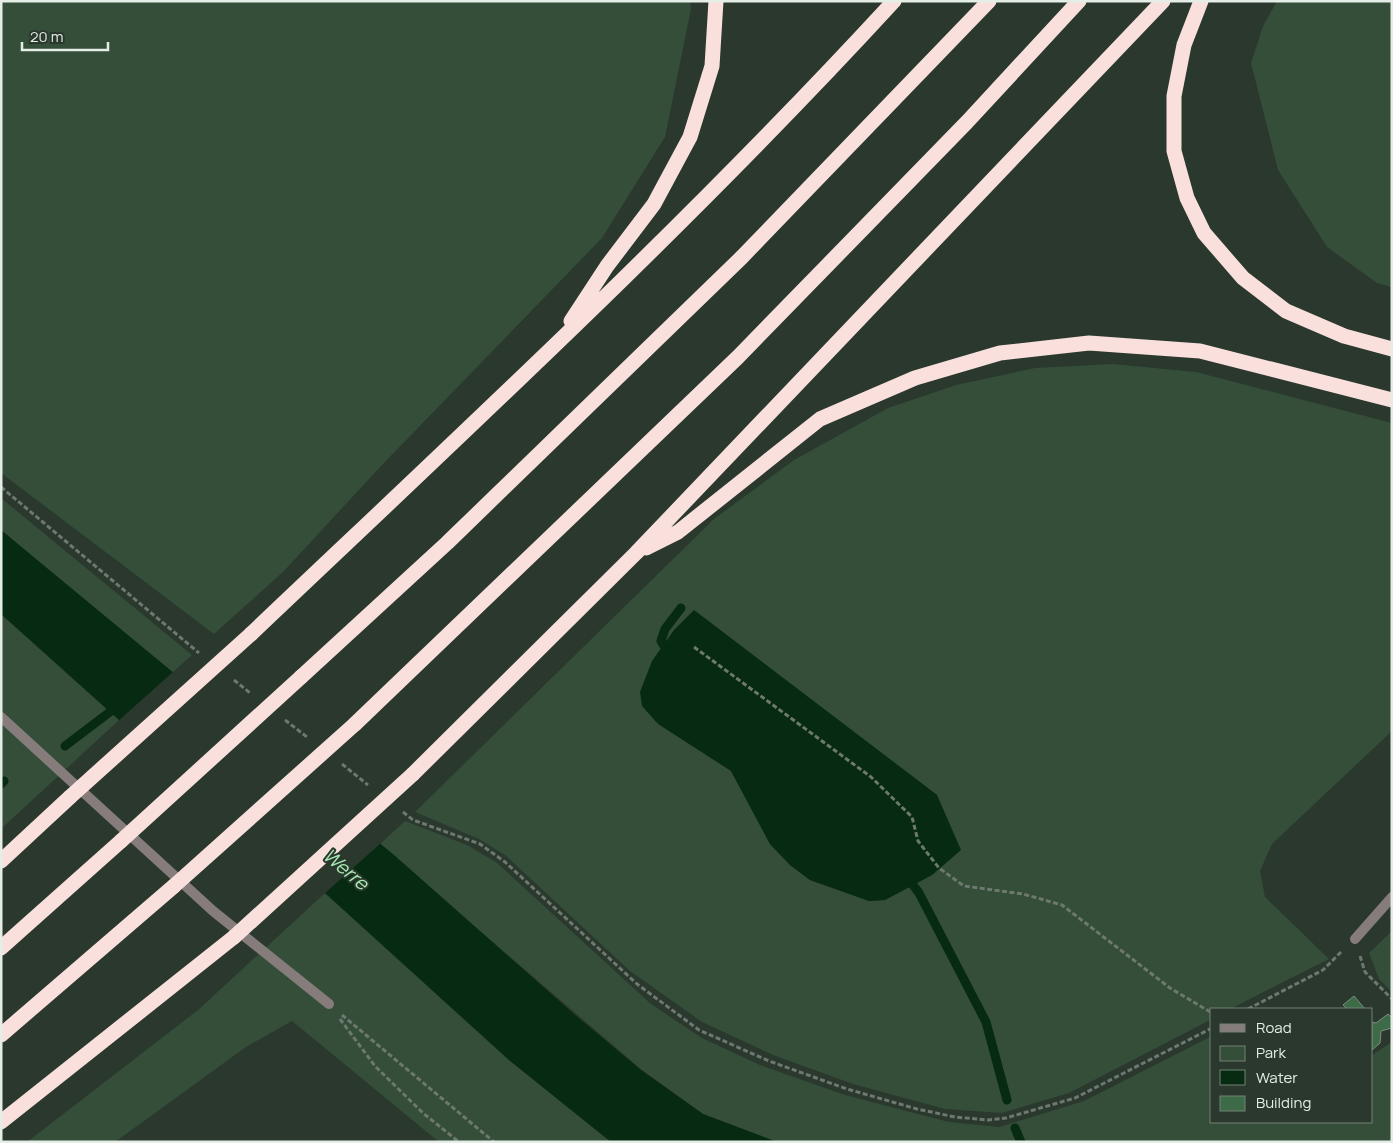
<svg xmlns="http://www.w3.org/2000/svg" width="1393" height="1143" viewBox="0 0 1393 1143" font-family="Manrope,sans-serif">
  <style>
    .green { fill: #344e39; fill-rule: evenodd }
    .water { fill: #072a12 }
    .pier { fill: #2a382d }
    .lines { fill: none; stroke-linecap: round; stroke-linejoin: round }
    .stream { stroke: #072a12; stroke-width: 9 }
    .building { fill: #3d6a47; stroke: #7d8e80 }
    .path { stroke: #6d796f; stroke-width: 3; stroke-dasharray: 5 2.5; stroke-linecap: butt }
    .street { stroke: #867c7b; stroke-width: 10 }
    .highway { stroke: #f9e0dd; stroke-width: 15 }
    .highway-bridge { stroke: #f9e0dd; stroke-width: 15 }
    .labels { text-anchor: middle; dominant-baseline: central; stroke-width: 4; stroke-linejoin: round; paint-order: stroke }
    .water-label { font-size: 19px; font-style: italic; fill: #a5ebb3; stroke: #2a382d }
  </style>
  <rect width="100%" height="100%" fill="#2a382d"/>
  <path class="green" d="M 1,1 L 690,1 L 691,9 L 665,137 L 602,238 L 382,465 L 284,571 L 214,634 L 1,473 Z
    M 1277,1 L 1392,1 L 1392,287 L 1377,283 L 1327,247 L 1278,170 L 1251,63 L 1263,26 Z
    M 1113,364 L 1196,372 L 1392,423 L 1392,731 L 1272,844 L 1260,871 L 1265,897 L 1329,959 L 1230,1009 L 1212,1009 L 1212,1019 L 1069,1093 L 1002,1113 L 945,1109 L 853,1084 L 773,1055 L 702,1022 L 630,971 L 505,855 L 479,839 L 415,812 L 714,519 L 794,460 L 888,408 L 956,385 L 1035,368 ZM 693,610 L 937,795 L 939,868 L 932,875 L 885,900 L 869,901 L 810,880 L 790,865 L 770,844 L 731,771 L 716,759 Z
    M 1,498 L 192,655 L 172,673 L 1,530 Z
    M 1,614 L 119,720 L 1,829 Z
    M 405,821 L 467,845 L 496,862 L 651,1004 L 702,1038 L 760,1065 L 845,1095 L 949,1122 L 999,1127 L 1084,1101 L 1212,1036 L 1212,1122 L 1372,1122 L 1372,1055 L 1392,1042 L 1392,1142 L 777,1142 L 703,1114 L 642,1070 L 379,845 Z
    M 325,893 L 509,1060 L 611,1142 L 439,1142 L 292,1021 L 246,1047 L 115,1142 L 27,1142 L 198,1010 Z
    M 1392,931 L 1392,992 L 1379,979 L 1369,953 Z"/>
  <path class="water" d="M 1,530 L 394,855 L 574,1014 L 641,1070 L 703,1114 L 777,1142 L 611,1142 L 509,1060 L 325,893 L 119,720 L 1,614 Z
    M 694,610 L 937,795 L 961,850 L 932,875 L 885,900 L 869,901 L 810,880 L 790,865 L 770,844 L 731,771 L 658,724 L 642,706 L 640,692 L 652,661 L 674,630 Z"/>
  <path class="pier" d="M 174,671 L 381,843 L 323,895 L 117,722 Z"/>
  <g class="lines">
    <path class="stream" d="M 670,655 L 661,641 L 665,629 L 681,608
      M 65,746 L 119,705
      M 1,784 L 4,781
      M 907,877 L 919,893 L 986,1022 L 1007,1100
      M 1015,1128 L 1021,1142"/>
  </g>
  <path class="building" d="M 1354,996 L 1365,1009 L 1347,1009 L 1343,1005 Z
    M 1388,1014 L 1392,1018 L 1392,1028 L 1381,1031 L 1380,1043 L 1372,1050 L 1372,1022 L 1376,1023 Z"/>
  <g class="lines">
    <path class="path" d="M 1,487 L 199,653
      M 694,647 L 871,777 L 912,817 L 918,841 L 939,868 L 964,886 L 1023,894 L 1062,905 L 1170,988 L 1212,1013
      M 234,680 L 250,693
      M 285,720 L 307,737
      M 342,764 L 368,785
      M 403,812 L 413,820 L 480,844 L 505,862 L 637,984 L 699,1030 L 769,1061 L 847,1089 L 917,1109 L 955,1117 L 988,1120 L 1006,1118 L 1075,1098 L 1212,1028
      M 1360,956 L 1365,972 L 1392,999
      M 1248,1009 L 1323,970 L 1342,951
      M 342,1015 L 494,1142
      M 340,1019 L 375,1066 L 423,1113 L 459,1142"/>
    <path class="street" d="M 1,717 L 213,911 L 329,1004
      M 1355,939 L 1392,897"/>
    <path class="highway" d="M 1201,1 L 1184,45 L 1174,96 L 1174,151 L 1187,198 L 1204,233 L 1243,278 L 1286,311 L 1344,336 L 1392,349
      M 571,321 L 607,266 L 654,204 L 690,137 L 712,66 L 716,1
      M 646,548 L 678,532 L 820,419 L 915,378 L 1000,353 L 1089,343 L 1200,351 L 1392,400
      M 251,634 C 469,427 690,223 894,1
      M 301,677 L 447,543 L 742,257 L 989,1
      M 355,724 L 738,357 L 967,122 L 1079,1
      M 413,774 L 636,553 L 1163,1
      M 1,861 L 70,797
      M 1,948 L 121,841
      M 1,1035 L 174,886
      M 1,1122 L 234,937"/>
    <path class="highway-bridge" d="M 70,797 L 251,634
      M 121,841 L 301,677
      M 174,886 L 355,724
      M 234,937 L 413,774"/>
  </g>
  <g class="labels">
    <g class="water-label">
      <text transform="translate(346 869) rotate(40)">Werre</text>
    </g>
  </g>
  <rect width="1393" height="1143" fill="none" stroke="#e5eee6" stroke-width="5"/>
  <rect x="1210" y="1008" width="162" height="115" fill="#2a382d" stroke="#758177"/>
  <rect x="1220" y="1024" width="25" height="8" fill="#867c7b" stroke="#758177"/>
  <text x="1256" y="1033" font-size="15" fill="#e5eee6">Road</text>
  <rect x="1220" y="1046" width="25" height="15" fill="#344e39" stroke="#758177"/>
  <text x="1256" y="1058" font-size="15" fill="#e5eee6">Park</text>
  <rect x="1220" y="1070" width="25" height="15" fill="#072a12" stroke="#758177"/>
  <text x="1256" y="1083" font-size="15" fill="#e5eee6">Water</text>
  <rect x="1220" y="1096" width="25" height="15" fill="#3d6a47" stroke="#758177"/>
  <text x="1256" y="1108" font-size="15" fill="#e5eee6">Building</text>
  <path d="M22 42v8h86v-8" fill="none" stroke="#e5eee6" stroke-width="2.5"/>
  <text x="30" y="42" font-size="15" fill="#e5eee6" stroke="#2a382d" stroke-width="4" paint-order="stroke">20 m</text>
</svg>
